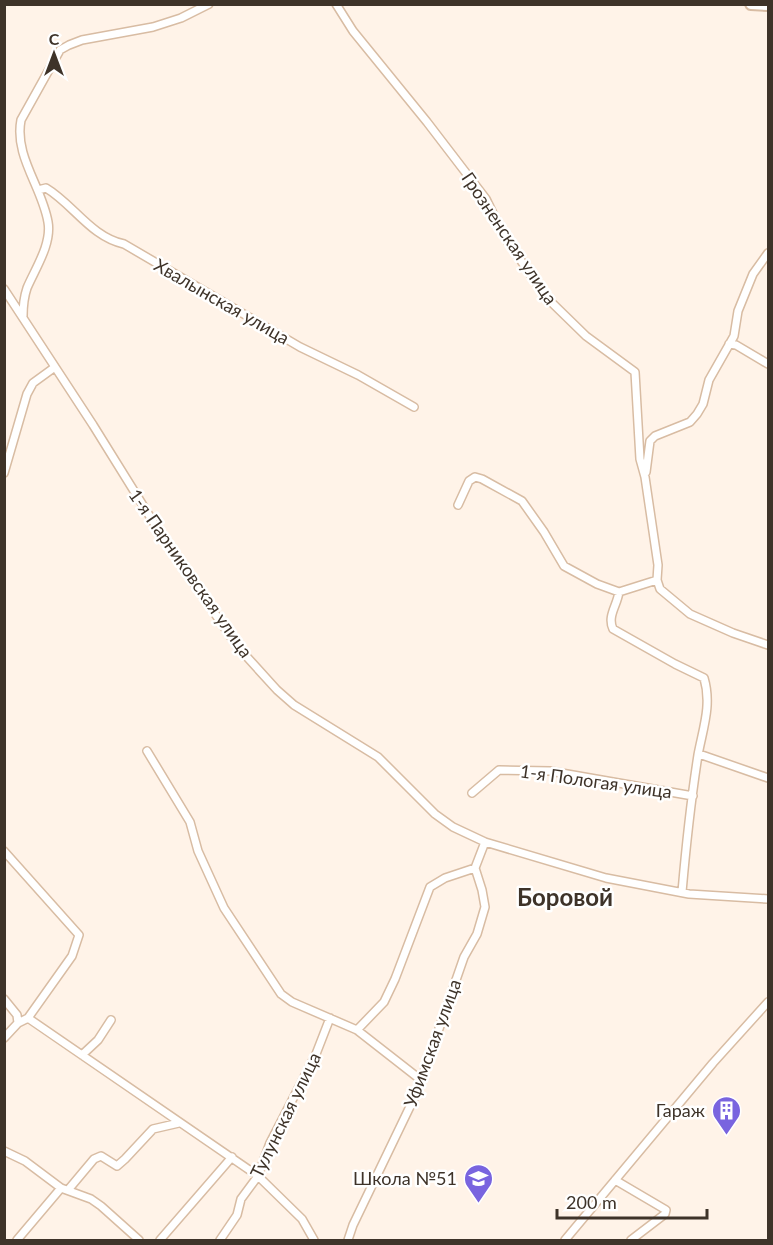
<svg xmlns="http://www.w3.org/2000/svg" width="773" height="1245" viewBox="0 0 773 1245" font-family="Lato,sans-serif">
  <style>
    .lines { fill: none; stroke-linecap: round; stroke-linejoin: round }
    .minor-casing { stroke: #d8bca3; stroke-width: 10 }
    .highway-casing { stroke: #d8bca3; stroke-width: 14 }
    .minor { stroke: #fff; stroke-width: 7 }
    .highway { stroke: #fff; stroke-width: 10 }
    .labels { text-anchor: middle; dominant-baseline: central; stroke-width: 5; stroke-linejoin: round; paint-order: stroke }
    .street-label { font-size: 18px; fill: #3e3329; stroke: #fff }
    .poi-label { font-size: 18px; fill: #3e3329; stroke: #fff; text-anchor: end }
    .district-label { font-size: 24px; font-weight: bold; fill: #3e3329; stroke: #fff }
  </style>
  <rect width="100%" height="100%" fill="#fff3e8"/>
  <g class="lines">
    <defs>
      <path id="minor" d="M 336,4 L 353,31 L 427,122 L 486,199 L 504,236 L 546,297 L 586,336 L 635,372 L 640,459 L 645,477 L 658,565 L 657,580 L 660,589 L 690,614 L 733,633 L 768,645
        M 38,190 L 46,188 C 73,204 91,237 124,244 L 300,347 L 358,375 L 414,407
        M 4,289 L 93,425 L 162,536 L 237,646 L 277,690 L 294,705 L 378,757 L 435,814 L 453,827 L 485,842 L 606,878 L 689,894 L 768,899
        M 23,316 C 23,307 24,297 27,288 C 35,269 52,244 48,222 C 42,187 14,156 21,120 L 60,50 L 69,45 L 82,40 L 153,27 L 181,18 L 209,4
        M 729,344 L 736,345 L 768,364
        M 646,472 L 650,441 L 655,436 L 690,422 L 697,414 L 703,404 L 709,380 L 734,336 L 738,311 L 753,274 L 768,253
        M 4,473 L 27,394 L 33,383 L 55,367
        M 458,505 L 469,481 L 475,477 L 482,479 L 522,501 L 544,532 L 564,566 L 597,584 L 619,592
        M 619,592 C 617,606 607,616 613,629 L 675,664 L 704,678 C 712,705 703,728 698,755 C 691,800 686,846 682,892
        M 619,592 L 657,580
        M 147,751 L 190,822 L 198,851 L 224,908 L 281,994 L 292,1002 L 357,1030 L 421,1080
        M 699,754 L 768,778
        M 472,793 L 499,770 L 550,771 L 693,796
        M 4,851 L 79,935 L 72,956 L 28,1018 L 18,1023 L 4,1038
        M 4,999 L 17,1015 L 18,1023
        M 28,1018 L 258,1176 L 302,1219 L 314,1240
        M 357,1030 L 384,1002 L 395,979 L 430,887 L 445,878 L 475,868
        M 82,1055 L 98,1040 L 111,1020
        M 4,1151 L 25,1161 L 61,1188 L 91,1199 L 101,1206 L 139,1240
        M 615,1180 L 666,1210 L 665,1214 L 631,1240
        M 68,1190 L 94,1159 L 101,1156 L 117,1166 L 125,1159 L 153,1129 L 179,1123
        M 17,1240 L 61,1188
        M 160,1240 L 232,1157
        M 220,1240 L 237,1215 L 241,1199 L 258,1176 L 270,1143 L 316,1054 L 330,1018
        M 348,1240 L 353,1225 L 417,1092 L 464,957 L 477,934 L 485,907 L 482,890 L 475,868 L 485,842
        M 565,1240 L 713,1063 L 768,1002"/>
      <path id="highway" d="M 751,4 L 768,5"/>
    </defs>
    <use href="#minor" class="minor-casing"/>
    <use href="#highway" class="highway-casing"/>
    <use href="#minor" class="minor"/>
    <use href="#highway" class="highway"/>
  </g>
  <defs>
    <symbol id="building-pin" viewBox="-11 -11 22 30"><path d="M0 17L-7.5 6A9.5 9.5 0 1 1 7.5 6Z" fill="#7964df" stroke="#fff"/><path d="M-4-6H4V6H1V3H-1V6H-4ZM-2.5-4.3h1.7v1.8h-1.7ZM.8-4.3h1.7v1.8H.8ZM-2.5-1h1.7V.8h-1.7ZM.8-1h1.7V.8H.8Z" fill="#fff"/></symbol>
    <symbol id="school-pin" viewBox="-11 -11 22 30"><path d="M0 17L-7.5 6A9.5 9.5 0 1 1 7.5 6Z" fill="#7964df" stroke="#fff"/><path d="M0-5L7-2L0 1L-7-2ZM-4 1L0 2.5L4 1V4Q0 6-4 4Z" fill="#fff"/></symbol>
  </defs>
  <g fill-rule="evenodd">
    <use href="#building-pin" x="710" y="1094" width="33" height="45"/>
    <use href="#school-pin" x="462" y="1162" width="33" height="45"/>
  </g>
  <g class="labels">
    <g class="street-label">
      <text transform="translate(510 238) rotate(56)">Грозненская улица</text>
      <text transform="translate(222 301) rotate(30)">Хвалынская улица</text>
      <text transform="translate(191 573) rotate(55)">1-я Парниковская улица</text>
      <text transform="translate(596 781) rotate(8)">1-я Пологая улица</text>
      <text transform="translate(432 1043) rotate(-70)">Уфимская улица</text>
      <text transform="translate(285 1115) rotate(-64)">Тулунская улица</text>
    </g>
    <g class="poi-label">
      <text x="705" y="1110">Гараж</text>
      <text x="457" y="1178">Школа №51</text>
    </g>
    <g class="district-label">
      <text x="565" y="896">Боровой</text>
    </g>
  </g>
  <rect width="773" height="1245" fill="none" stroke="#3e3329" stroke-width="12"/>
  <g transform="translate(54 54)" stroke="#ffffff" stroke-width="4.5" paint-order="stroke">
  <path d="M0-4.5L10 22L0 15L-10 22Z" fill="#3e3329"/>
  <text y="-9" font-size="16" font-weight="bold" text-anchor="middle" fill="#3e3329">С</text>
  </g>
  <path d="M557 1209v9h150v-9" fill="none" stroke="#3e3329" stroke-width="3"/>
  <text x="566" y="1209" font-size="18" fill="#3e3329" stroke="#ffffff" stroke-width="4.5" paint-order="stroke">200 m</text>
</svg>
